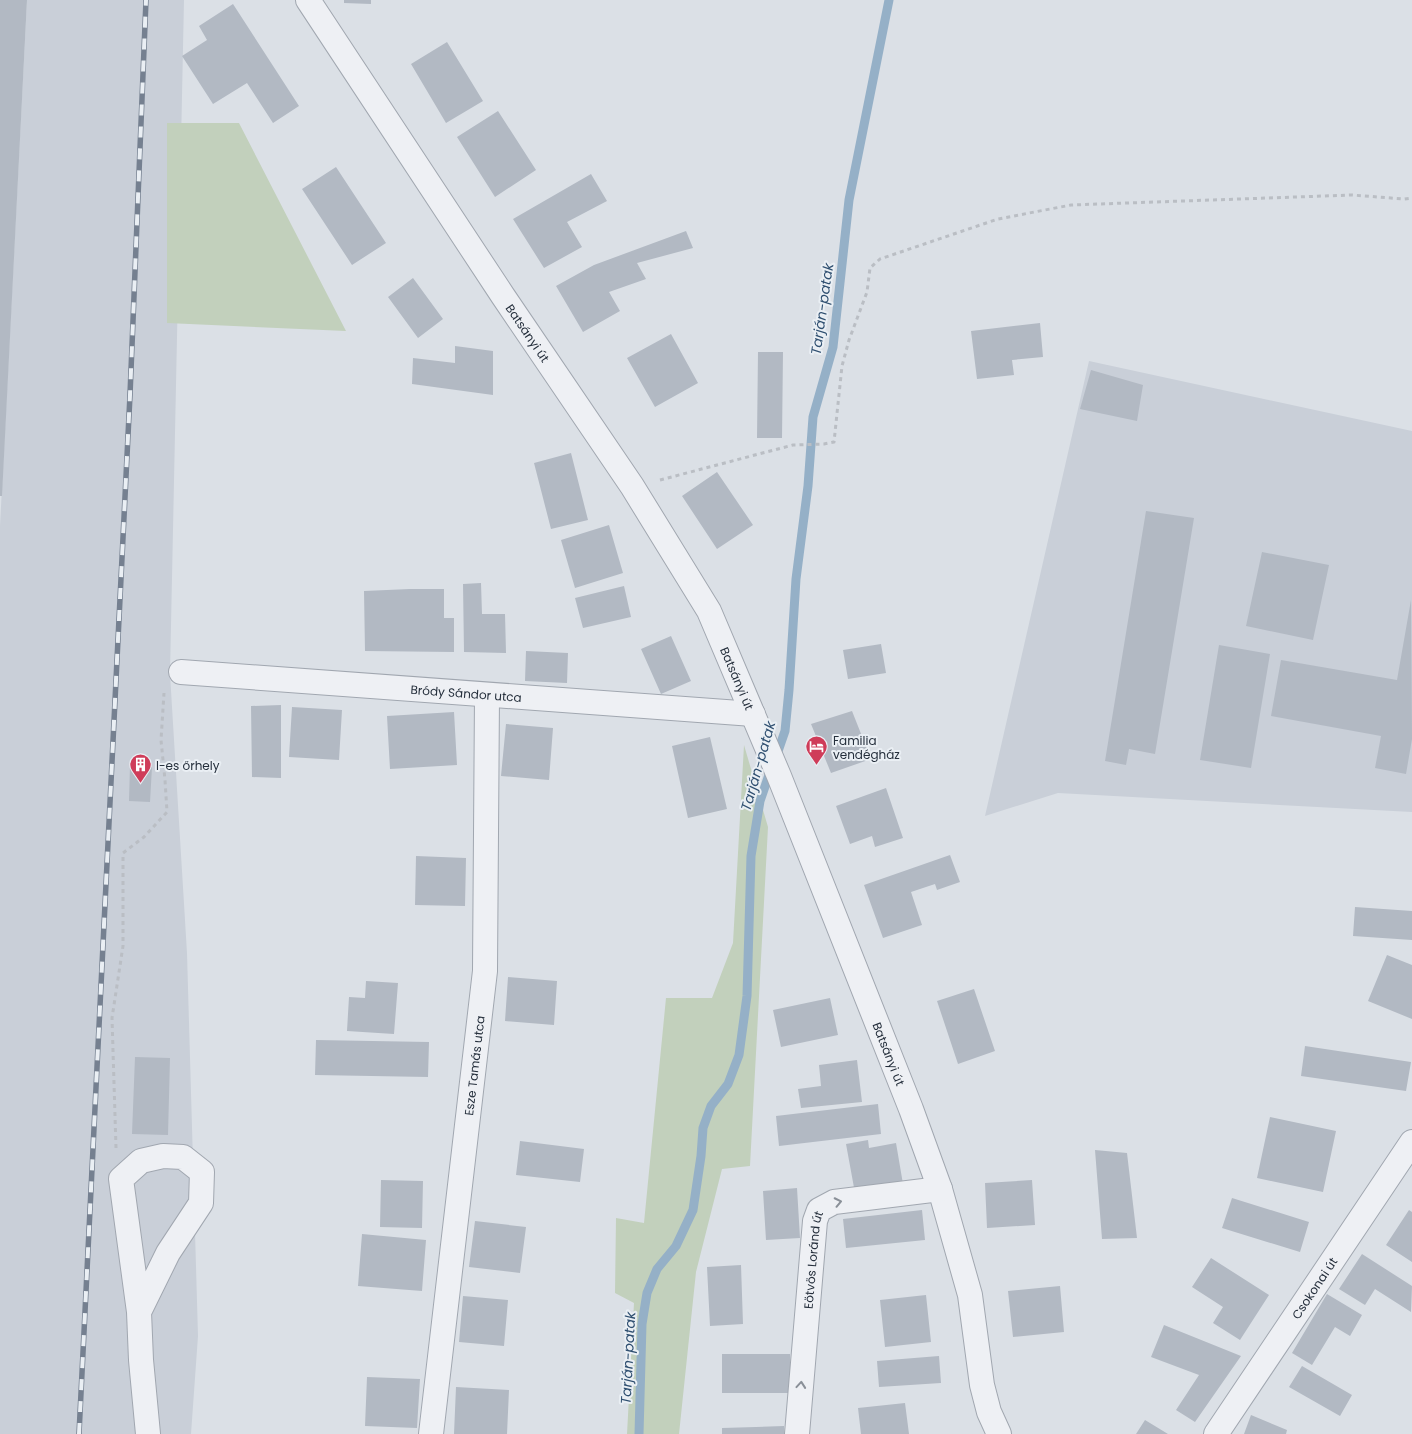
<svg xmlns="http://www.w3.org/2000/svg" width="1412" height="1434" viewBox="0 0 1412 1434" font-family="Poppins,sans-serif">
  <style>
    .built { fill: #c9cfd8 }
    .green { fill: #c2d0bc }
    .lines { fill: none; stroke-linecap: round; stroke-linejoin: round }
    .stream { stroke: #95b0c7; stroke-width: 9 }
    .building { fill: #b2b9c3 }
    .street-casing { stroke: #a1a7b0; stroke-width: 26 }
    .path { stroke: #babec4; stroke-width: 3; stroke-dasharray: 4 4; stroke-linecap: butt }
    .street { stroke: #eef0f4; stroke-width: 24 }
    .rail-casing { stroke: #758090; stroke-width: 5.5 }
    .rail { stroke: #eaeff4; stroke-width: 4; stroke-dasharray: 11; stroke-linecap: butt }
    .oneway { stroke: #8a9098 }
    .labels { text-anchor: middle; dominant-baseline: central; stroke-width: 4; stroke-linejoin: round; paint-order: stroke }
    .street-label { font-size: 12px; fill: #252f3c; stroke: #eaeff4 }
    .poi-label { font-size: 12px; fill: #252f3c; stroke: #eaeff4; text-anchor: start }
    .water-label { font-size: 14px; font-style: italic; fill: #2f4f70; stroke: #eaeff4 }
  </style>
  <rect width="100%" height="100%" fill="#dbe0e6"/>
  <path class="built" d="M 27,0 L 184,0 L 170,674 L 187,953 L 198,1336 L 191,1434 L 0,1434 L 0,526 Z
    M 1089,361 L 1412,431 L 1412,812 L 1058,793 L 985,816 Z"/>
  <path class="green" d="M 167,123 L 239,123 L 346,331 L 167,323 Z
    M 744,745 L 768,827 L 750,1166 L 722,1169 L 696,1272 L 679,1434 L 627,1434 L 634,1303 L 615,1293 L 616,1218 L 644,1223 L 666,998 L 712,998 L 733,943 Z"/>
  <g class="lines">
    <path class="stream" d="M 776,757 L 785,731 L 789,690 L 796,579 L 808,486 L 813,417 L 833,347 L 849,200 L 889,0
      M 639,1434 L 642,1324 L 647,1293 L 657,1269 L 676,1246 L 693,1210 L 701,1156 L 703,1128 L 711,1106 L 728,1084 L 739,1055 L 747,996 L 751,856 L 760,801 L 771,769"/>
  </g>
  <path class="building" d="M 0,0 L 27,0 L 2,496 L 0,496 Z
    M 344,0 L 371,0 L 371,4 L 344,3 Z
    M 233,4 L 299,106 L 273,123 L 247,83 L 213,104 L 182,56 L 207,40 L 199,26 Z
    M 447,42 L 483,101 L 446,123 L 411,64 Z
    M 498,111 L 536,170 L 495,197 L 457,137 Z
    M 336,167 L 386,243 L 352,265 L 302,189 Z
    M 591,174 L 607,201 L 567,222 L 582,247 L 544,268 L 513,219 Z
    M 686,231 L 693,248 L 637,263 L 646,279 L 609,292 L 620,311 L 583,332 L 556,286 L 594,265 Z
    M 413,278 L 443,319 L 418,338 L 388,297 Z
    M 1040,323 L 1043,357 L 1012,360 L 1014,375 L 977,379 L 971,331 Z
    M 671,334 L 698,383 L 655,407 L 627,358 Z
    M 455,346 L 493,351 L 493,395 L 412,384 L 413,358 L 455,363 Z
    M 758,352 L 783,352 L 782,438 L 757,438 Z
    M 1091,370 L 1143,385 L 1137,421 L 1080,409 Z
    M 571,453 L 588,520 L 551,529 L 534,463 Z
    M 717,472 L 753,525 L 717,549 L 682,496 Z
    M 1146,511 L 1194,518 L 1155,754 L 1129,749 L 1126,765 L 1105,761 Z
    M 609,525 L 623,573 L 575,588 L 561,540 Z
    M 1262,552 L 1329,565 L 1313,640 L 1246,626 Z
    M 481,583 L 482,614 L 505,614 L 506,653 L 464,652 L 463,584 Z
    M 624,586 L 631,617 L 583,628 L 575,598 Z
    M 410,589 L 444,589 L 444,618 L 454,618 L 454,652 L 365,651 L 364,591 Z
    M 1411,600 L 1412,739 L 1406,774 L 1375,768 L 1381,736 L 1271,716 L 1281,660 L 1397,680 Z
    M 671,636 L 691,681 L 661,694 L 641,649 Z
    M 881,644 L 886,673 L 848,679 L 843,650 Z
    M 1219,645 L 1270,654 L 1251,768 L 1200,760 Z
    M 526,651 L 568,653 L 567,683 L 525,681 Z
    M 281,705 L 281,778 L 252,777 L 251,706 Z
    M 292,707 L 342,710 L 339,760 L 289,757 Z
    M 852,711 L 871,759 L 831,773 L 811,724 Z
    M 454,712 L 457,765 L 390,769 L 387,716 Z
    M 506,724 L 553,728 L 549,780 L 501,776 Z
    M 710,737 L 727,809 L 688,818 L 672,746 Z
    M 130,766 L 152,767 L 150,802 L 129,801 Z
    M 886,788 L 903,838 L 875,847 L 872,836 L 850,844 L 836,806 Z
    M 950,855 L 960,882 L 937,890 L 935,884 L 911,892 L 922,925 L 883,938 L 864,885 Z
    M 416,856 L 466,858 L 465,906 L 415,905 Z
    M 1355,907 L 1412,911 L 1412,940 L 1353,936 Z
    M 1387,955 L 1412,965 L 1412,1019 L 1368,1001 Z
    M 508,977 L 557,981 L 554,1025 L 505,1021 Z
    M 366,981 L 398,983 L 394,1034 L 347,1031 L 349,997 L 365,998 Z
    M 974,989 L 995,1051 L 958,1064 L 937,1001 Z
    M 830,998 L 838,1035 L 781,1047 L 773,1010 Z
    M 316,1040 L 429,1042 L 428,1077 L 315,1075 Z
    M 1305,1046 L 1411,1062 L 1406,1091 L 1301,1076 Z
    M 135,1057 L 170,1058 L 168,1135 L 132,1134 Z
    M 857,1060 L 862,1102 L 801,1108 L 798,1089 L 821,1086 L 819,1065 Z
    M 878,1104 L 881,1134 L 779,1146 L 776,1116 Z
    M 1270,1117 L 1336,1131 L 1323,1192 L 1257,1178 Z
    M 868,1140 L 869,1148 L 896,1143 L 903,1184 L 855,1193 L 846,1144 Z
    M 520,1141 L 584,1149 L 580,1182 L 516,1175 Z
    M 1095,1150 L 1127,1153 L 1137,1238 L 1102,1239 Z
    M 381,1180 L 423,1181 L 422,1228 L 380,1227 Z
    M 1032,1180 L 1035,1225 L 987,1228 L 985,1183 Z
    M 797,1188 L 800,1238 L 766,1240 L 763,1191 Z
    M 1232,1198 L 1309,1222 L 1300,1252 L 1222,1228 Z
    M 922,1210 L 925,1240 L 846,1248 L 843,1219 Z
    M 1409,1210 L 1412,1212 L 1412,1262 L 1386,1245 Z
    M 475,1221 L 526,1227 L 520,1273 L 469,1267 Z
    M 362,1234 L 426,1240 L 422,1291 L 358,1286 Z
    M 1362,1254 L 1412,1286 L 1411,1312 L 1375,1289 L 1365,1305 L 1339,1289 Z
    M 1211,1258 L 1269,1295 L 1240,1340 L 1213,1323 L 1223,1307 L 1192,1287 Z
    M 741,1265 L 743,1324 L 710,1326 L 707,1267 Z
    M 1060,1286 L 1064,1332 L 1013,1337 L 1008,1291 Z
    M 1327,1294 L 1362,1315 L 1350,1336 L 1335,1327 L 1312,1365 L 1292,1353 Z
    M 926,1295 L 931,1342 L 885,1347 L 880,1300 Z
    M 463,1296 L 508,1300 L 504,1346 L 459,1342 Z
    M 1164,1325 L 1241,1356 L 1195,1422 L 1176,1410 L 1199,1375 L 1151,1357 Z
    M 722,1354 L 790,1354 L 790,1393 L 722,1393 Z
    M 939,1356 L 941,1383 L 879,1387 L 877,1361 Z
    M 1302,1366 L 1352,1395 L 1340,1416 L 1289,1387 Z
    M 367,1377 L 420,1379 L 417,1428 L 365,1426 Z
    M 456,1387 L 509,1390 L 507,1434 L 454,1434 Z
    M 905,1403 L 909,1434 L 861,1434 L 858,1408 Z
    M 1251,1415 L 1287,1430 L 1286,1434 L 1244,1434 Z
    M 1145,1420 L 1168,1434 L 1136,1434 Z
    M 784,1426 L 784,1434 L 722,1434 L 722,1428 Z"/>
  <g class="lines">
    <defs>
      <g id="street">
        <path id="s1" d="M 308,0 L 503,296 L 632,486 L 709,611 L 779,776 L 911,1109 L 940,1189 L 970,1295 L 982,1385 L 989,1412 L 999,1434"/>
        <path id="s2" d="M 181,672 L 753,714"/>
        <path d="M 139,1312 L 168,1253 L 201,1203 L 202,1172 L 183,1157 L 163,1156 L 141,1161 L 121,1179 L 139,1312 L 141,1360 L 148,1434"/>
        <path id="s3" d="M 431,1434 L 485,971 L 487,696"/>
        <path id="s4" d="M 797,1434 L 815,1221 L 819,1210 L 834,1202 L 940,1189"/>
        <path id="s5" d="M 1216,1434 L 1412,1142"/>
      </g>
    </defs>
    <use href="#street" class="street-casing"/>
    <path class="path" d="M 660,480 L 793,445 L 824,444 L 834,442 L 842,366 L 849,340 L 867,292 L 870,268 L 880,259 L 998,219 L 1071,205 L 1352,195 L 1404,199 L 1412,198
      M 116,1148 L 112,1018 L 123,946 L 123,853 L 144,837 L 167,812 L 165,780 L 161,740 L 164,693"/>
    <use href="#street" class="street"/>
    <defs>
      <path id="rail" d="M 79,1434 L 130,395 L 146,0"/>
    </defs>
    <use href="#rail" class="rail-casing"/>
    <use href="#rail" class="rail"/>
  </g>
  <defs><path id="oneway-chevron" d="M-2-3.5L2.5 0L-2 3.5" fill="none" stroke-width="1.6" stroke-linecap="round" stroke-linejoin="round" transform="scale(1.25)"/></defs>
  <g class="oneway">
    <use href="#oneway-chevron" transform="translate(838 1202) rotate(-12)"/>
    <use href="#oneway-chevron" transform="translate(801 1385) rotate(-85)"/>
  </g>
  <defs>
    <symbol id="hotel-pin" viewBox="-11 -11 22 30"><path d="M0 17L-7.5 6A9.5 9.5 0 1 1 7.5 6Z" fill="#cf3c59" stroke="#eaeff4"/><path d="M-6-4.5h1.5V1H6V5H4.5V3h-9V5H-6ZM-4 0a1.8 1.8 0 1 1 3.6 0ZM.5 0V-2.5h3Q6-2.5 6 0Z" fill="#fff"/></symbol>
    <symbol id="building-pin" viewBox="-11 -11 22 30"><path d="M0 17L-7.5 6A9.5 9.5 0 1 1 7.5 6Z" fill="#cf3c59" stroke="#eaeff4"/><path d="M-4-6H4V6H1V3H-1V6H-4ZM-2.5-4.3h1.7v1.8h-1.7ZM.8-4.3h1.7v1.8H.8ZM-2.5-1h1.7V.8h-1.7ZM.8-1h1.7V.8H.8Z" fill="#fff"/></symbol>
  </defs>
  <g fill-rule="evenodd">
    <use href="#hotel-pin" x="804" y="734" width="25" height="34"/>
    <use href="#building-pin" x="128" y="752" width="25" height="34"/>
  </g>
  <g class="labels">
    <g class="street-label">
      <text stroke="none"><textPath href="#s1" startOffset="399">Batsányi út</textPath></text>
      <text stroke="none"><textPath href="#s1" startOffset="804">Batsányi út</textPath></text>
      <text stroke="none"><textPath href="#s2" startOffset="286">Bródy Sándor utca</textPath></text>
      <text stroke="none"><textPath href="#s1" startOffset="1209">Batsányi út</textPath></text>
      <text stroke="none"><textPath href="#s3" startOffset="371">Esze Tamás utca</textPath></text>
      <text stroke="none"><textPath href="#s4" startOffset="175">Eötvös Loránd út</textPath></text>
      <text stroke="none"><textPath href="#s5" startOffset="176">Csokonai út</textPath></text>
    </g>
    <g class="poi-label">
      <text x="833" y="740">Familia<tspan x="833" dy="14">vendégház</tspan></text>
      <text x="156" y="765">I-es őrhely</text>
    </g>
    <g class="water-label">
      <text transform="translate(822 309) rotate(-82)">Tarján-patak</text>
      <text transform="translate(758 766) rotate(-74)">Tarján-patak</text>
      <text transform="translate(628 1358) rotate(-87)">Tarján-patak</text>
    </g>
  </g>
</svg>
